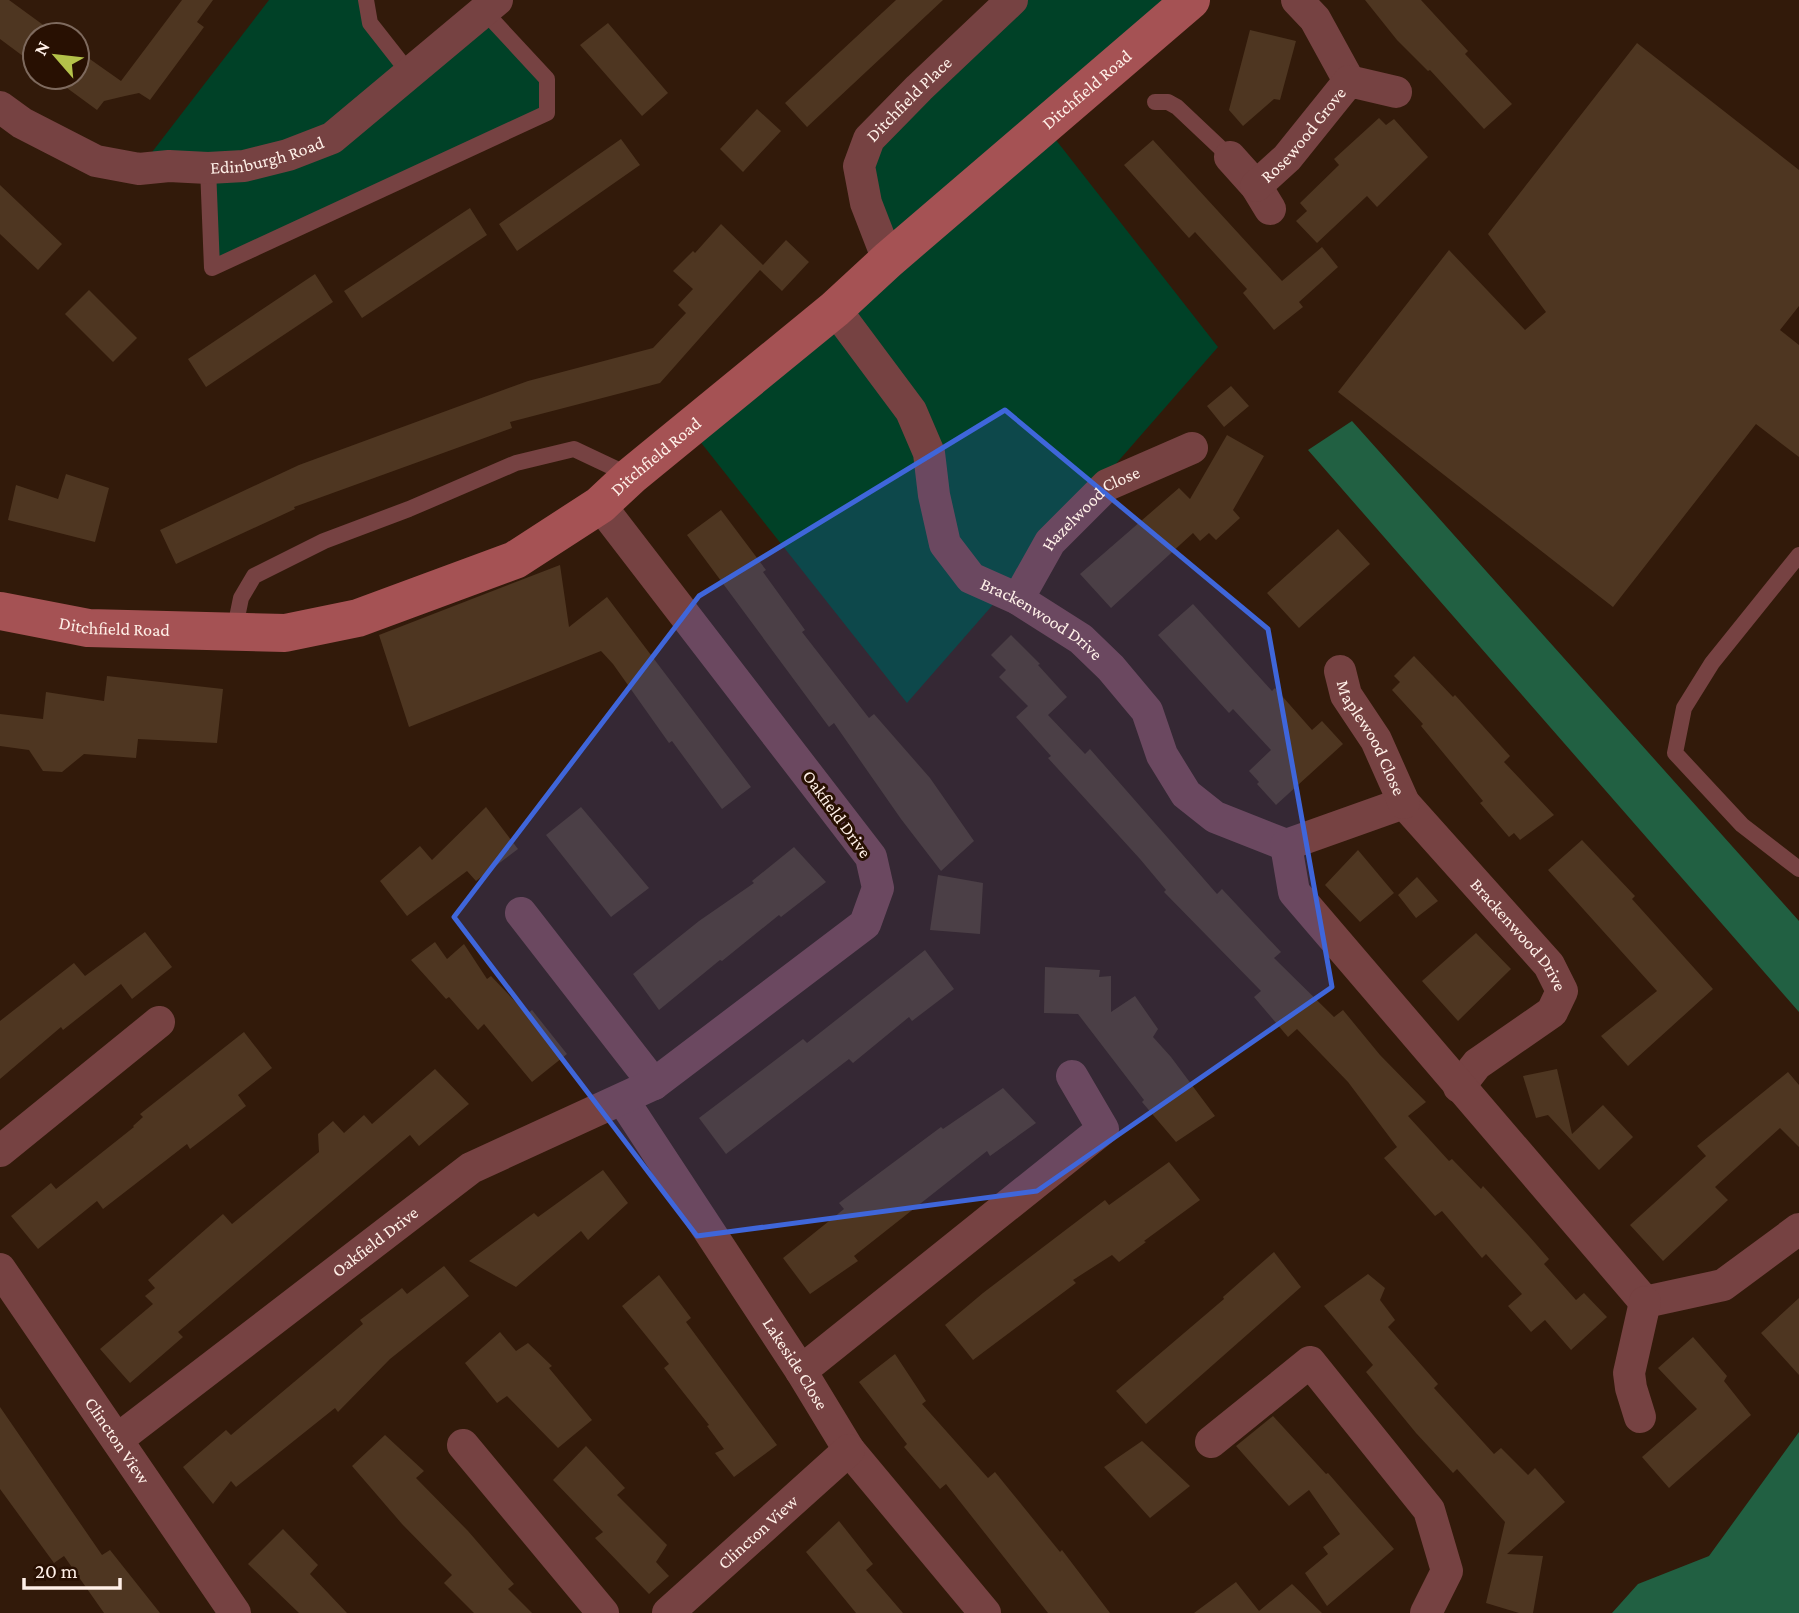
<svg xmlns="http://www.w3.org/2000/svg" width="1799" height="1613" viewBox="0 0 1799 1613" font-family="'Crimson Pro',serif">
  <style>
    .green { fill: #004127 }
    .forest { fill: #216042 }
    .building { fill: #4e3621 }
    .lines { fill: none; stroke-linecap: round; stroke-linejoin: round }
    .lane { stroke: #764242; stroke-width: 16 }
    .street { stroke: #764242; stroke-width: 32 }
    .secondary { stroke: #a55254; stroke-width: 38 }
    .marked { fill: #3f66da; fill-opacity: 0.2; stroke: #3f66da; stroke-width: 5; stroke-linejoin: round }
    .labels { text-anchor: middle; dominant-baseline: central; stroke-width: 6; stroke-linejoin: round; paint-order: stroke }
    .street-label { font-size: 18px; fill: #fff0e8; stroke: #281002 }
  </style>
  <rect width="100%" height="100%" fill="#321a0a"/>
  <path class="green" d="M 269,0 L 366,0 L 370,23 L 410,74 L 484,11 L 547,79 L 547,113 L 212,268 L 208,169 L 139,169 Z
    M 1012,0 L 1192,0 L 1045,126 L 1218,347 L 907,703 L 691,430 L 888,260 L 859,166 Z"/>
  <path class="forest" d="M 1352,421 L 1799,921 L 1799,1012 L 1308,450 Z
    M 1799,1432 L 1799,1613 L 1612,1613 L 1638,1584 L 1709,1556 Z"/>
  <path class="building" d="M 0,0 L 9,0 L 57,35 L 35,35 L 35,65 L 0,39 Z
    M 182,0 L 213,0 L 197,22 L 204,27 L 150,100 L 139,93 L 125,96 L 104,101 L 97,110 L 52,77 L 77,77 L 77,50 L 121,81 Z
    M 896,0 L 943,0 L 807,127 L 785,103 Z
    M 1365,0 L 1421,0 L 1468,51 L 1465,54 L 1512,104 L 1484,129 L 1430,70 L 1428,71 L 1397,40 Z
    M 608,23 L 668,93 L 642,116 L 580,45 Z
    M 1250,30 L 1296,41 L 1280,100 L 1274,99 L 1243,126 L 1229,110 Z
    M 1637,43 L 1799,170 L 1799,306 L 1780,330 L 1799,345 L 1799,457 L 1756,424 L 1613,607 L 1338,392 L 1449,250 L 1525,330 L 1546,312 L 1488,234 Z
    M 757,109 L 781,131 L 743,172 L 720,149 Z
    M 1379,118 L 1386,125 L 1394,119 L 1428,157 L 1377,207 L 1367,196 L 1317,243 L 1296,221 L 1307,211 L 1300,203 L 1339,165 L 1334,159 Z
    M 621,139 L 640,165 L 517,251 L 499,224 Z
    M 1153,140 L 1282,281 L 1322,247 L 1338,267 L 1299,302 L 1303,307 L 1274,330 L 1243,293 L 1247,289 L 1195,232 L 1189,238 L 1124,165 Z
    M 0,185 L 62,244 L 38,270 L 0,234 Z
    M 470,208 L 487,235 L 362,318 L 344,291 Z
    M 721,224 L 763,265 L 786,240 L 809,262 L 782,291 L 760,270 L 660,383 L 510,422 L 512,428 L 294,507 L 295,509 L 176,564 L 160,530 L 299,465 L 528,381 L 653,348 L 686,313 L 678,305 L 693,289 L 673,271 L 693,251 L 695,253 Z
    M 315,274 L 333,302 L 206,387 L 188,359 Z
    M 89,290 L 137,338 L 113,362 L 65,314 Z
    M 1231,386 L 1249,406 L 1224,427 L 1207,406 Z
    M 1227,435 L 1264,456 L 1233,510 L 1240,518 L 1216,540 L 1209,533 L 1200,541 L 1193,533 L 1111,608 L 1080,574 L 1179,488 L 1190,499 Z
    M 66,474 L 109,488 L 95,542 L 8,520 L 16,485 L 58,499 Z
    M 721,510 L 766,570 L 763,572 L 805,630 L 802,632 L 869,718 L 874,714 L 930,778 L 974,841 L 941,871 L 901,819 L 834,723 L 829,727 L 687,535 Z
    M 1338,529 L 1370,564 L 1299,628 L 1267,593 Z
    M 560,565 L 569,627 L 607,597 L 751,787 L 722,809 L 672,741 L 669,743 L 613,664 L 601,651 L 409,727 L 379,635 Z
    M 1193,604 L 1272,691 L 1275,688 L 1312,730 L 1322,721 L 1343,744 L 1276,805 L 1257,784 L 1259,782 L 1249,771 L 1271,750 L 1233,709 L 1229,713 L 1158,635 Z
    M 1011,635 L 1040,664 L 1038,665 L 1067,697 L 1048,715 L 1085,754 L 1090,749 L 1217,894 L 1222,889 L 1281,952 L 1274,958 L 1334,1017 L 1343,1010 L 1380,1055 L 1426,1102 L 1408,1116 L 1449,1161 L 1452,1159 L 1481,1189 L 1483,1186 L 1529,1236 L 1549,1259 L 1544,1264 L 1576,1300 L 1584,1293 L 1607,1317 L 1571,1350 L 1545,1320 L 1531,1332 L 1508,1306 L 1522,1294 L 1486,1254 L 1482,1258 L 1442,1211 L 1435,1216 L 1384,1158 L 1397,1147 L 1348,1082 L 1297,1029 L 1288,1037 L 1254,997 L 1261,991 L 1164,892 L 1166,890 L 1140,859 L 1048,758 L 1051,756 L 1016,717 L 1028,706 L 999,677 L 1006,670 L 991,655 Z
    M 1414,656 L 1453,697 L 1455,695 L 1510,756 L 1504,762 L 1554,815 L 1520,840 L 1514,833 L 1509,837 L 1480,803 L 1483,801 L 1421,726 L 1423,724 L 1392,690 L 1400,682 L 1394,676 Z
    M 107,676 L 223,689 L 217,743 L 138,739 L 136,758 L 84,754 L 62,772 L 43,771 L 29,750 L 0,746 L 0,714 L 43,719 L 46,692 L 104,701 Z
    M 486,807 L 518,849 L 476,881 L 467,871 L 407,916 L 380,881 L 420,846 L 432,860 Z
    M 581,807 L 649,888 L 611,917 L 546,835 Z
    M 1582,840 L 1635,896 L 1632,899 L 1713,989 L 1628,1066 L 1601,1036 L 1657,991 L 1548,870 Z
    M 794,847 L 826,882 L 781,917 L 779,915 L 722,961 L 720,960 L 659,1010 L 633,974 L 699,921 L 754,883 L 752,881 Z
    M 1358,850 L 1394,893 L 1360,922 L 1325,885 Z
    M 938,875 L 983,883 L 980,934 L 930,930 Z
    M 1417,877 L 1438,901 L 1416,918 L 1398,895 Z
    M 145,932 L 172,967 L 132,999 L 121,984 L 63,1030 L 61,1027 L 0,1079 L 0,1021 L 74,963 L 85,976 Z
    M 1476,933 L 1511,969 L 1458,1021 L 1422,981 Z
    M 435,942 L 447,959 L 464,944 L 487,979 L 491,976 L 527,1014 L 532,1010 L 567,1054 L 532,1082 L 484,1024 L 478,1030 L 449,997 L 446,999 L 411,960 Z
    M 925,950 L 954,989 L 912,1021 L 909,1017 L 853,1063 L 849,1059 L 726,1154 L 699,1118 L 803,1039 L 807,1043 Z
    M 1045,967 L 1100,970 L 1099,977 L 1111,976 L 1111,1012 L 1135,996 L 1158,1029 L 1153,1037 L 1171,1057 L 1215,1116 L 1176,1142 L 1142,1102 L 1144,1100 L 1078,1014 L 1044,1013 Z
    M 244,1032 L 272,1068 L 238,1095 L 246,1106 L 190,1149 L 187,1144 L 103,1209 L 97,1201 L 38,1249 L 11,1216 L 51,1183 L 56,1189 L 134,1127 L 133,1126 L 143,1117 L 140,1114 Z
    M 435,1069 L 469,1104 L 419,1146 L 410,1135 L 178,1332 L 183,1337 L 130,1383 L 100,1349 L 153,1304 L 145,1296 L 155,1288 L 148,1280 L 223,1214 L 232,1224 L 319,1152 L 318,1134 L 333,1121 L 344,1133 L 364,1115 L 372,1124 Z
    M 1557,1069 L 1572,1134 L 1603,1105 L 1633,1137 L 1599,1170 L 1548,1115 L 1536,1118 L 1523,1076 Z
    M 1788,1072 L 1799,1085 L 1799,1147 L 1780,1128 L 1715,1187 L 1728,1200 L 1663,1261 L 1630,1225 L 1706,1156 L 1697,1146 Z
    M 1003,1088 L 1036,1123 L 990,1156 L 987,1151 L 854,1256 L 858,1261 L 810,1294 L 783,1258 L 844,1209 L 839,1203 L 941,1127 L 943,1129 Z
    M 1169,1162 L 1200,1200 L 1144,1241 L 1146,1242 L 1119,1262 L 1112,1255 L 1073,1280 L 1076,1283 L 973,1360 L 945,1325 L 983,1293 L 1105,1200 L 1109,1205 Z
    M 603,1170 L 628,1203 L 588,1240 L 581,1231 L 516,1287 L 469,1261 L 534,1213 L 538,1217 Z
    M 1274,1252 L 1301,1287 L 1146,1424 L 1116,1391 L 1224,1299 L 1223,1297 Z
    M 444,1266 L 469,1296 L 390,1359 L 338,1412 L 335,1408 L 236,1487 L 231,1481 L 213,1504 L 183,1467 L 226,1430 L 231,1435 L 363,1324 L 360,1320 L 402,1288 L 407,1294 Z
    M 1368,1274 L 1385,1288 L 1380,1300 L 1395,1320 L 1388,1327 L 1438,1384 L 1434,1388 L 1494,1454 L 1501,1448 L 1528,1475 L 1535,1468 L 1565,1502 L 1507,1554 L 1543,1556 L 1533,1613 L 1519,1613 L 1486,1603 L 1505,1522 L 1457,1469 L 1453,1473 L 1416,1433 L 1366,1372 L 1373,1365 L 1324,1306 Z
    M 659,1275 L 691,1318 L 686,1322 L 777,1445 L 734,1477 L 715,1453 L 724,1449 L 707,1426 L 709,1425 L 664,1368 L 669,1364 L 622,1306 Z
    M 1799,1298 L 1799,1375 L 1761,1333 Z
    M 500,1332 L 516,1351 L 528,1343 L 552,1366 L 549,1368 L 592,1420 L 558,1448 L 507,1396 L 497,1403 L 465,1363 Z
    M 1693,1337 L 1727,1376 L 1724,1381 L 1751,1415 L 1669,1488 L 1642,1457 L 1697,1409 L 1658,1368 Z
    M 895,1354 L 926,1401 L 922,1404 L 988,1478 L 995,1472 L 1060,1552 L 1062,1550 L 1110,1613 L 1048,1613 L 946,1484 L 940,1489 L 904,1447 L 907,1444 L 859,1382 Z
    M 0,1407 L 102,1555 L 110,1550 L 160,1613 L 104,1613 L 64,1556 L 54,1563 L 0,1489 Z
    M 1273,1416 L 1326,1474 L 1328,1473 L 1394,1549 L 1327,1606 L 1305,1573 L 1328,1554 L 1323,1547 L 1340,1534 L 1309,1490 L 1289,1506 L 1236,1446 Z
    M 385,1435 L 424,1471 L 416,1478 L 468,1531 L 514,1584 L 508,1589 L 532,1613 L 474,1613 L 444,1583 L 452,1575 L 402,1524 L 352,1466 Z
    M 1142,1441 L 1190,1486 L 1150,1518 L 1104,1467 Z
    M 586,1446 L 625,1488 L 617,1495 L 667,1545 L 656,1562 L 669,1576 L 649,1594 L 595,1538 L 603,1532 L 553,1480 Z
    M 839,1521 L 873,1564 L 866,1570 L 903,1613 L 856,1613 L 806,1552 Z
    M 283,1529 L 318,1565 L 310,1574 L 347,1613 L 299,1613 L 248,1564 Z
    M 1236,1582 L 1259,1611 L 1292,1584 L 1322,1613 L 1194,1613 Z"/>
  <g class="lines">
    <path class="lane" d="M 366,0 L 370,23 L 410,74
      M 1155,102 L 1168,102 L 1177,107 L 1230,157
      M 208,168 L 212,268 L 547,113 L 547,79 L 484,11
      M 1799,555 L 1712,663 L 1684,708 L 1675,753 L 1742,825 L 1799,869
      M 234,632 L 241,598 L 254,576 L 324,541 L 409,509 L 516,463 L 574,449 L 629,475"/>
    <g class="street">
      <path d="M 1297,0 L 1315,19 L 1349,81"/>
      <path id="s1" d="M 0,107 L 22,123 L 96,161 L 139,169 L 169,166 L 208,168 L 244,166 L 288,155 L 332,138 L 497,0"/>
      <path d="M 1230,157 L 1256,186 L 1270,209"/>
      <path id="s2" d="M 1256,186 L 1287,158 L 1349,81 L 1396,92"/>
      <path id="s3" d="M 888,260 L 866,203 L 859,166 L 869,139 L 919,88 L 1012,0"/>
      <path id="s4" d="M 835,309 L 911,411 L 929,453 L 934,495 L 945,544 L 971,578 L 1018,599 L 1081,639 L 1111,668 L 1147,711 L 1162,755 L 1186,794 L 1215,817 L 1286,845 L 1404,803 L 1549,965 L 1562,991 L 1552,1012 L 1477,1064 L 1459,1087"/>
      <path id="s5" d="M 1018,599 L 1050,542 L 1107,485 L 1192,448"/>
      <path id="s6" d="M 1340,671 L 1346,695 L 1376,740 L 1404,803"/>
      <path d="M 1286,845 L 1294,892 L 1645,1302"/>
      <path d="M 521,913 L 654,1084"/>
      <path id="s7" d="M 623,1100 L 801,1371 L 849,1450 L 985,1613"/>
      <path d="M 0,1151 L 159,1022"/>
      <path id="s8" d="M 0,1269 L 235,1613"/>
      <path d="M 1645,1302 L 1723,1285 L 1799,1229"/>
      <path d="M 801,1371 L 1103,1129 L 1072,1076"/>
      <path d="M 1640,1417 L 1631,1388 L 1629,1373 L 1645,1302"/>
      <path id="s9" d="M 118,1439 L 471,1168 L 654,1084 L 865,924 L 878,888 L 871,857 L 600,505"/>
      <path d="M 1211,1442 L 1310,1362 L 1429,1510 L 1447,1571 L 1426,1613"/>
      <path d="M 463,1445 L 603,1613"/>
      <path id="s10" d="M 668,1613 L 849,1450"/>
    </g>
    <path class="secondary" id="s11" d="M 0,611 L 88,628 L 285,633 L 358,618 L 515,560 L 600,505 L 631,476 L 835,309 L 888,260 L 1191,0"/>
  </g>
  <path class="marked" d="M 1005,410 L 1268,629 L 1332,987 L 1037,1191 L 697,1236 L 454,917 L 699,596 Z"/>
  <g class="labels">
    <g class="street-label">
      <text stroke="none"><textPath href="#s11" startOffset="1270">Ditchfield Road</textPath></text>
      <text stroke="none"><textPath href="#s3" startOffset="184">Ditchfield Place</textPath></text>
      <text stroke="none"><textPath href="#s2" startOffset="70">Rosewood Grove</textPath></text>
      <text stroke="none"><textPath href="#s1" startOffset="284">Edinburgh Road</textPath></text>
      <text stroke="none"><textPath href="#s11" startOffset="704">Ditchfield Road</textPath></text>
      <text stroke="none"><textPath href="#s5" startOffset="119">Hazelwood Close</textPath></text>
      <text stroke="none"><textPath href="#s4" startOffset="390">Brackenwood Drive</textPath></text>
      <text stroke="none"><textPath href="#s11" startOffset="116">Ditchfield Road</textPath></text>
      <text stroke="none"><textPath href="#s6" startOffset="74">Maplewood Close</textPath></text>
      <text transform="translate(837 814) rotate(54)">Oakfield Drive</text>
      <text stroke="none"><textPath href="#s4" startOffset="1038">Brackenwood Drive</textPath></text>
      <text stroke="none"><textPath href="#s9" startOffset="324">Oakfield Drive</textPath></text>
      <text stroke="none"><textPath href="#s7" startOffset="315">Lakeside Close</textPath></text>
      <text stroke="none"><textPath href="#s8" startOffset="208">Clincton View</textPath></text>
      <text stroke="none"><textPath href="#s10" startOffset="121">Clincton View</textPath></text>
    </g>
  </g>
  <g transform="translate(56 56) rotate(298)"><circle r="33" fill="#281002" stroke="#7e6a5e" stroke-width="2"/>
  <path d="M0-5L12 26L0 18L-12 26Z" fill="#b4c24a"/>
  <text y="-10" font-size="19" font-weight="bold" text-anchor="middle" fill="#fff0e8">N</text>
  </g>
  <path d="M24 1578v10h96v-10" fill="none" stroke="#fff0e8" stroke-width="3.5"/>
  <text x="35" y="1578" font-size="21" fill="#fff0e8" stroke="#281002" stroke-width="5" paint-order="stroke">20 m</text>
</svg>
